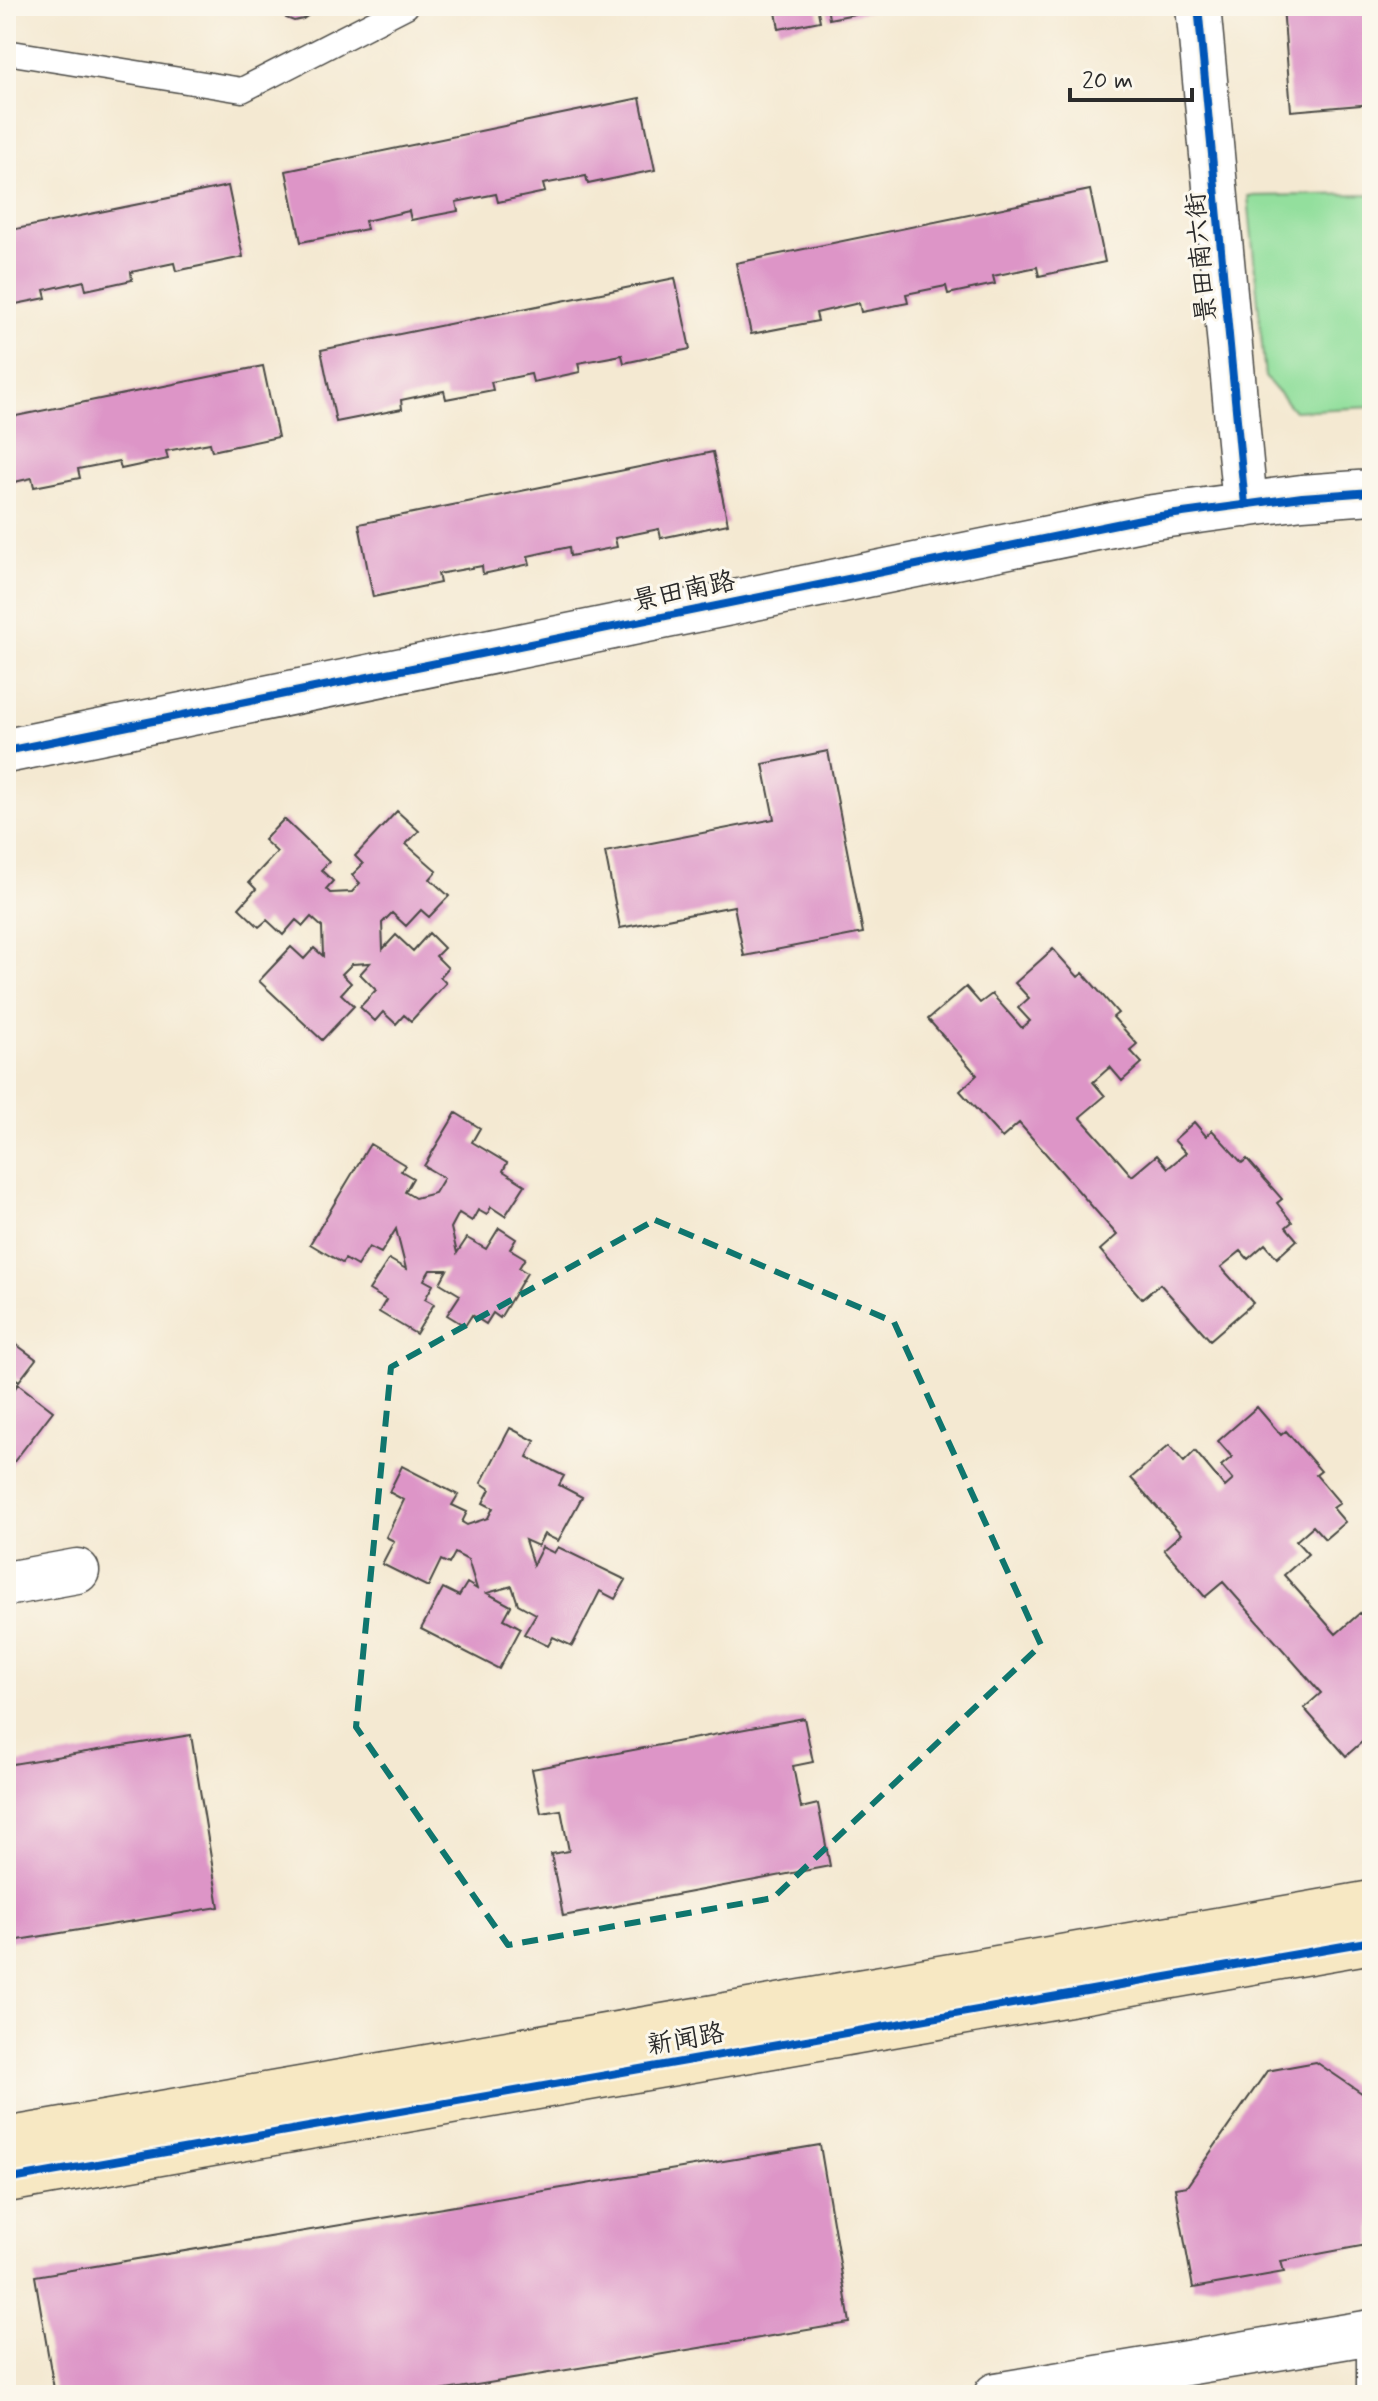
<svg xmlns="http://www.w3.org/2000/svg" width="1378" height="2401" viewBox="0 0 1378 2401" font-family="Mynerve,'LXGW WenKai TC',sans-serif">
  <style>
    .green { fill: #93df9d; stroke: #5f8564; stroke-width: 2 }
    .building { fill: #dd95c7 }
    .lines { fill: none; stroke-linecap: round; stroke-linejoin: round }
    .lane-casing { stroke: #494844; stroke-width: 27 }
    .street-casing { stroke: #494844; stroke-width: 47 }
    .secondary-casing { stroke: #494844; stroke-width: 47 }
    .lane { stroke: #fff; stroke-width: 24 }
    .street { stroke: #fff; stroke-width: 44 }
    .secondary { stroke: #f7e8c3; stroke-width: 44 }
    .cycleway-casing { stroke: #fbf7ec; stroke-width: 13 }
    .cycleway { stroke: #0057b8; stroke-width: 8 }
    .marked { fill: none; stroke: #0f766e; stroke-width: 6; stroke-dasharray: 16 10; stroke-linejoin: round }
    .labels { text-anchor: middle; dominant-baseline: central; stroke-width: 6; stroke-linejoin: round; paint-order: stroke }
    .street-label { font-size: 26px; fill: #2b2b2b; stroke: #fbf7ec }
  </style>
  <rect width="100%" height="100%" fill="#fbf7ec"/>
  <filter id="ink" filterUnits="userSpaceOnUse"><feTurbulence type="fractalNoise" baseFrequency=".0125" numOctaves="2"/><feDisplacementMap in="SourceGraphic" scale="16" xChannelSelector="R" yChannelSelector="G"/><feConvolveMatrix kernelMatrix="1 2 1 2 8 2 1 2 1" color-interpolation-filters="sRGB"/></filter>
  <filter id="wash" filterUnits="userSpaceOnUse"><feTurbulence type="fractalNoise" baseFrequency=".006" numOctaves="4" result="noise"/><feDisplacementMap in="SourceGraphic" scale="32" xChannelSelector="R" yChannelSelector="G"/><feGaussianBlur stdDeviation="1.8" result="paint"/><feColorMatrix in="noise" values="0 0 0 0 0 0 0 0 0 0 0 0 0 0 0 0 0 1.4 0 .05"/><feComposite in="paint" operator="in"/></filter>
  <g filter="url(#wash)">
    <rect width="100%" height="100%" fill="#f4e9d2"/>
    <path class="green" d="M 1372,194 L 1372,407 L 1294,411 L 1265,377 L 1248,196 Z"/>
    <g id="blocks">
      <path class="building" d="M 278,6 L 322,6 L 303,19 L 294,21 L 286,18 Z
        M 775,6 L 817,6 L 820,21 L 779,29 Z
        M 827,6 L 869,6 L 870,11 L 829,19 Z
        M 1283,6 L 1372,6 L 1372,104 L 1291,111 Z
        M 640,98 L 655,170 L 588,184 L 586,176 L 543,184 L 545,192 L 498,202 L 496,194 L 456,202 L 458,211 L 411,220 L 409,211 L 365,221 L 367,229 L 301,242 L 286,171 Z
        M 228,186 L 243,257 L 176,271 L 174,263 L 131,272 L 132,280 L 86,290 L 84,281 L 44,290 L 46,298 L 6,306 L 6,231 Z
        M 1090,190 L 1105,262 L 1039,276 L 1037,267 L 993,276 L 995,284 L 948,294 L 946,286 L 906,294 L 908,303 L 861,312 L 859,303 L 816,313 L 818,321 L 751,334 L 736,263 Z
        M 675,278 L 690,349 L 624,363 L 622,355 L 578,363 L 580,372 L 533,382 L 531,374 L 491,382 L 493,390 L 446,399 L 444,391 L 401,400 L 402,409 L 336,422 L 321,350 Z
        M 263,366 L 278,437 L 212,451 L 210,443 L 166,451 L 168,459 L 121,469 L 119,461 L 78,469 L 80,478 L 34,487 L 32,478 L 6,484 L 6,418 Z
        M 713,452 L 728,524 L 661,538 L 659,529 L 615,538 L 617,547 L 570,556 L 569,547 L 528,556 L 530,564 L 483,574 L 482,566 L 438,574 L 440,583 L 373,597 L 359,524 Z
        M 828,751 L 863,933 L 744,956 L 734,906 L 620,928 L 605,852 L 774,819 L 763,764 Z
        M 397,811 L 419,831 L 406,844 L 437,871 L 430,879 L 449,896 L 429,917 L 421,910 L 406,926 L 392,913 L 382,923 L 383,949 L 396,935 L 413,951 L 429,933 L 444,948 L 436,956 L 448,968 L 440,977 L 446,983 L 411,1021 L 404,1015 L 396,1024 L 383,1012 L 375,1021 L 360,1007 L 376,990 L 360,974 L 370,963 L 352,964 L 342,974 L 351,983 L 341,994 L 354,1006 L 322,1040 L 259,981 L 291,947 L 304,959 L 314,948 L 323,956 L 322,927 L 311,917 L 303,926 L 296,920 L 283,935 L 267,920 L 259,927 L 239,908 L 256,889 L 249,882 L 277,852 L 264,840 L 284,819 L 329,862 L 321,870 L 333,881 L 326,889 L 330,893 L 352,892 L 360,883 L 352,875 L 363,864 L 355,856 Z
        M 1053,949 L 1078,977 L 1083,973 L 1118,1013 L 1113,1017 L 1137,1044 L 1130,1050 L 1142,1063 L 1122,1081 L 1110,1067 L 1093,1082 L 1105,1096 L 1080,1117 L 1106,1146 L 1132,1176 L 1157,1155 L 1168,1168 L 1186,1153 L 1174,1140 L 1194,1122 L 1206,1136 L 1212,1130 L 1242,1163 L 1247,1159 L 1282,1199 L 1277,1203 L 1292,1222 L 1286,1227 L 1297,1240 L 1277,1258 L 1265,1244 L 1248,1259 L 1241,1251 L 1221,1267 L 1253,1303 L 1210,1340 L 1160,1284 L 1142,1299 L 1100,1250 L 1117,1235 L 1019,1123 L 1002,1138 L 960,1091 L 977,1075 L 928,1019 L 966,987 L 980,1003 L 992,994 L 1022,1028 L 1030,1021 L 1018,1008 L 1029,998 L 1015,983 Z
        M 456,1113 L 480,1128 L 472,1142 L 507,1163 L 503,1171 L 525,1185 L 505,1216 L 491,1207 L 487,1215 L 478,1210 L 472,1221 L 459,1213 L 451,1228 L 457,1253 L 467,1238 L 486,1249 L 499,1228 L 516,1239 L 510,1249 L 525,1258 L 519,1268 L 527,1273 L 500,1318 L 493,1313 L 486,1324 L 472,1315 L 465,1326 L 447,1315 L 460,1295 L 440,1283 L 447,1270 L 430,1270 L 424,1280 L 433,1285 L 425,1299 L 434,1304 L 416,1334 L 379,1312 L 386,1300 L 369,1290 L 389,1259 L 406,1269 L 396,1229 L 381,1253 L 369,1247 L 357,1266 L 345,1259 L 342,1263 L 310,1244 L 370,1144 L 405,1165 L 401,1171 L 413,1178 L 405,1192 L 415,1198 L 435,1193 L 444,1178 L 424,1166 Z
        M 6,1337 L 36,1359 L 19,1381 L 6,1371 Z
        M 18,1384 L 53,1411 L 6,1472 L 6,1391 L 11,1394 Z
        M 1257,1407 L 1281,1435 L 1286,1431 L 1321,1471 L 1316,1475 L 1340,1503 L 1333,1508 L 1345,1522 L 1325,1539 L 1313,1526 L 1296,1541 L 1308,1554 L 1284,1575 L 1336,1634 L 1360,1613 L 1372,1627 L 1372,1752 L 1363,1741 L 1346,1756 L 1304,1708 L 1321,1693 L 1223,1582 L 1205,1597 L 1164,1549 L 1181,1534 L 1131,1478 L 1169,1445 L 1184,1462 L 1195,1451 L 1225,1487 L 1233,1480 L 1221,1466 L 1232,1457 L 1218,1441 Z
        M 510,1428 L 535,1441 L 527,1457 L 564,1476 L 559,1485 L 582,1497 L 558,1541 L 544,1534 L 538,1546 L 525,1540 L 533,1565 L 542,1547 L 554,1553 L 558,1547 L 626,1580 L 615,1599 L 600,1591 L 572,1646 L 553,1637 L 548,1646 L 524,1634 L 536,1614 L 518,1604 L 512,1586 L 487,1593 L 511,1606 L 504,1619 L 521,1628 L 499,1669 L 421,1629 L 443,1588 L 459,1596 L 467,1583 L 477,1589 L 468,1560 L 455,1553 L 449,1564 L 441,1560 L 428,1587 L 382,1564 L 394,1541 L 386,1537 L 404,1500 L 389,1492 L 402,1466 L 458,1495 L 452,1505 L 467,1512 L 462,1522 L 467,1525 L 488,1518 L 493,1508 L 483,1503 L 490,1489 L 481,1483 Z
        M 804,1718 L 813,1762 L 793,1766 L 801,1808 L 818,1804 L 830,1866 L 563,1916 L 551,1854 L 569,1851 L 561,1810 L 541,1813 L 532,1769 Z
        M 191,1735 L 219,1907 L 6,1942 L 6,1765 Z
        M 1316,2062 L 1372,2100 L 1372,2244 L 1281,2261 L 1284,2272 L 1193,2288 L 1175,2188 L 1187,2186 L 1267,2071 Z
        M 820,2145 L 850,2323 L 416,2395 L 55,2395 L 35,2276 Z"/>
    </g>
  </g>
  <g filter="url(#ink)">
    <use href="#blocks" fill-opacity="0" stroke="#494844" stroke-width="2"/>
    <g class="lines">
      <defs>
        <path id="lane" d="M 6,52 L 242,90 L 406,6
          M 1369,2332 L 1369,2395"/>
        <path id="street" d="M 1198,6 L 1245,505
          M 6,751 L 1146,518 L 1302,497 L 1372,492
          M 6,1584 L 77,1571
          M 996,2395 L 1372,2332"/>
        <path id="secondary" d="M 6,2140 L 1372,1903
          M 6,2180 L 1372,1941"/>
      </defs>
      <use href="#lane" class="lane-casing"/>
      <use href="#street" class="street-casing"/>
      <use href="#secondary" class="secondary-casing"/>
      <use href="#lane" class="lane"/>
      <use href="#street" class="street"/>
      <use href="#secondary" class="secondary"/>
      <defs>
        <path id="cycleway" d="M 1198,6 L 1245,505
          M 6,751 L 1146,518 L 1302,497 L 1372,492
          M 6,2180 L 1372,1941"/>
      </defs>
      <use href="#cycleway" class="cycleway-casing"/>
      <use href="#cycleway" class="cycleway"/>
    </g>
  </g>
  <path class="marked" d="M 655,1220 L 894,1322 L 1041,1645 L 773,1898 L 508,1945 L 356,1727 L 391,1367 Z"/>
  <g class="labels">
    <g class="street-label">
      <text transform="translate(1202 257) rotate(-95)">景田南六街</text>
      <text transform="translate(684 592) rotate(-12)">景田南路</text>
      <text transform="translate(686 2040) rotate(-10)">新闻路</text>
    </g>
  </g>
  <rect width="1378" height="2401" fill="none" stroke="#fbf7ec" stroke-width="32"/>
  <path d="M1070 88v12h122v-12" fill="none" stroke="#2b2b2b" stroke-width="4"/>
  <text x="1082" y="88" font-size="24" fill="#2b2b2b" stroke="#fbf7ec" stroke-width="6" paint-order="stroke">20 m</text>
</svg>
